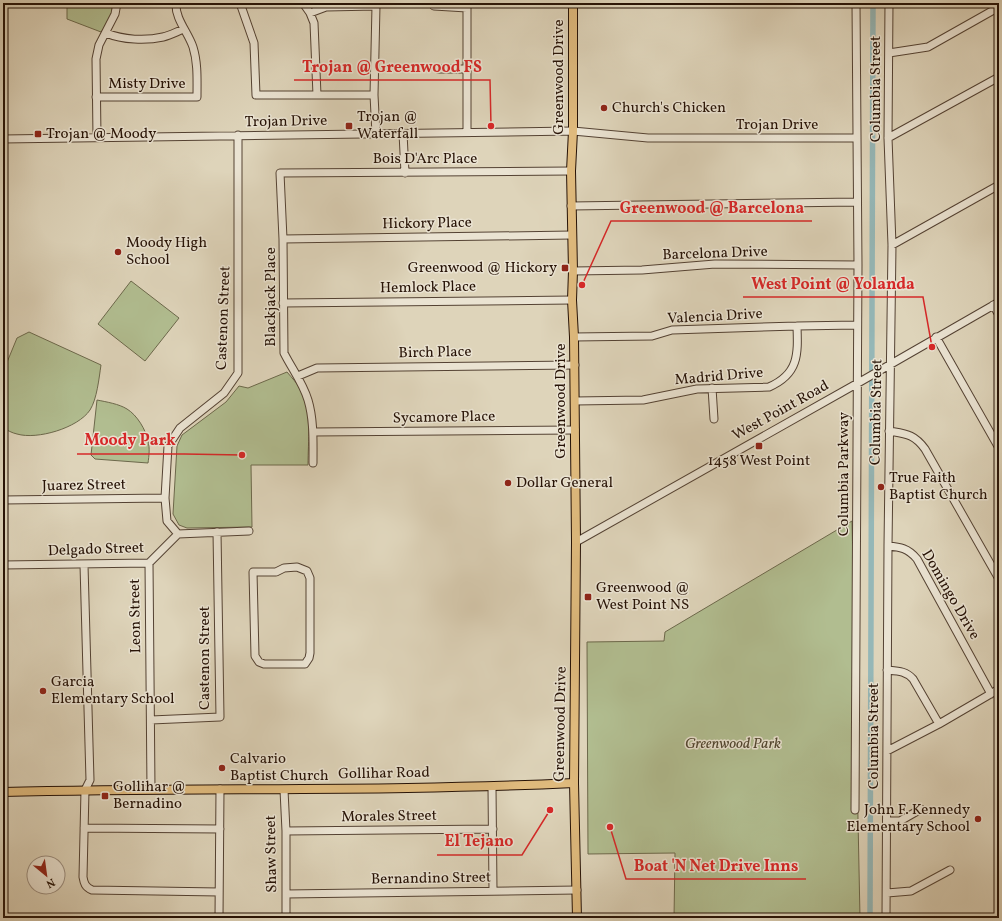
<svg xmlns="http://www.w3.org/2000/svg" width="1002" height="921" viewBox="0 0 1002 921" font-family="Vollkorn,serif">
  <style>
    .green { fill: #b1bd90; stroke: #6c684b }
    .lines { fill: none; stroke-linecap: round; stroke-linejoin: round }
    .canal { stroke: #95b7b7; stroke-width: 5.5 }
    .minor-casing { stroke: #544233; stroke-width: 9 }
    .major-casing { stroke: #261206; stroke-width: 10 }
    .minor { stroke: #eae3d2; stroke-width: 7 }
    .major { stroke: #dfba7d; stroke-width: 8 }
    .poi-dot { fill: #8f2418; stroke: #eae3d2; stroke-width: 1.5 }
    .labels { text-anchor: middle; dominant-baseline: central; stroke-width: 3; stroke-linejoin: round; paint-order: stroke }
    .street-label { font-size: 15px; fill: #261206; stroke: #eae3d2 }
    .poi-label { font-size: 15px; fill: #261206; stroke: #eae3d2; text-anchor: start }
    .park-label { font-size: 15px; font-style: italic; fill: #50452f; stroke: #eae3d2 }
    .leader { fill: none; stroke: #d62828; stroke-width: 1.5 }
    .callout-dot { fill: #d62828; stroke: #eae3d2; stroke-width: 1.5 }
    .callout-label { font-size: 16px; text-anchor: middle; font-weight: bold; fill: #d62828; stroke: #eae3d2; stroke-width: 3; stroke-linejoin: round; paint-order: stroke }
  </style>
  <rect width="100%" height="100%" fill="#ded4ba"/>
  <filter id="stains"><feTurbulence type="fractalNoise" baseFrequency=".005" numOctaves="4"/><feColorMatrix values="0 0 0 0 .2 0 0 0 0 .09 0 0 0 0 .02 0 0 0 .5 -.17"/></filter>
  <radialGradient id="worn" r=".72"><stop offset=".6" stop-color="#630" stop-opacity="0"/><stop offset="1" stop-color="#630" stop-opacity=".3"/></radialGradient>
  <path class="green" d="M 67,3 L 113,3 C 112,15 109,23 101,32 L 67,19 Z
    M 131,281 L 179,318 L 145,361 L 98,324 Z
    M 29,332 L 101,365 C 99,378 97,399 90,410 C 78,428 37,440 17,434 C 12,433 7,430 3,428 L 3,372 L 17,338 Z
    M 287,372 C 292,378 297,383 301,390 C 312,412 308,441 308,465 L 251,465 L 252,527 L 187,528 L 179,525 L 173,514 L 177,446 L 182,435 L 226,402 L 239,386 L 248,388 Z
    M 97,400 C 107,402 119,404 127,409 C 137,415 146,430 148,441 C 150,448 149,456 148,463 L 95,459 L 91,455 Z
    M 852,521 L 860,918 L 674,918 L 675,853 L 588,854 L 587,642 L 664,641 L 665,632 Z"/>
  <g class="lines">
    <path class="canal" d="M 870,918 L 873,3"/>
    <defs>
      <path id="minor" d="M 240,3 L 254,43 L 256,95 L 374,95
        M 303,3 L 310,13 L 314,23 L 317,95
        M 434,6 L 467,8 L 467,132
        M 310,13 L 326,7 L 376,6 L 374,95 L 376,134
        M 106,33 C 123,40 146,41 163,37 C 171,35 178,31 184,29
        M 889,53 L 928,47 L 999,7
        M 438,69 L 467,69
        M 96,97 L 197,97 C 197,80 198,63 193,47 C 188,32 175,19 176,3
        M 403,133 L 405,173
        M 97,137 L 96,59 L 99,45 L 115,14 L 117,3
        M 888,138 L 999,77
        M 3,139 L 573,131 L 648,138 L 856,138
        M 571,206 L 857,202
        M 283,239 L 572,235
        M 892,245 L 999,185
        M 573,271 L 642,270 L 715,264 L 858,265
        M 283,303 L 572,300
        M 993,305 L 999,315
        M 574,337 L 652,336 L 672,330 L 797,326 L 857,325
        M 936,337 L 999,448
        M 298,376 L 317,368 L 575,365
        M 712,388 L 714,419
        M 575,401 L 643,400 L 697,389 L 769,387 C 799,374 798,354 797,326
        M 889,431 C 906,434 914,434 925,449 L 999,579
        M 313,432 L 575,430
        M 313,463 C 313,442 314,420 308,400 C 303,383 292,369 284,353 L 283,239 L 280,173 L 571,171
        M 3,500 L 165,498
        M 178,534 L 167,521 L 165,498 L 168,446 L 180,428 L 224,393 L 238,373 L 238,135
        M 576,542 L 858,383 L 999,302
        M 888,546 C 900,547 908,548 917,559 L 991,694
        M 149,563 L 151,789
        M 3,565 L 149,563 L 178,534 L 249,531
        M 84,565 L 90,780 L 85,790 L 83,877 C 84,883 85,887 92,890 L 219,892
        M 297,567 L 307,571 L 310,578 L 310,653 L 309,658 L 305,664 L 264,664 L 259,662 L 255,656 L 253,572 L 276,572 L 284,568 Z
        M 887,670 C 898,671 906,671 913,679 L 939,724
        M 151,720 L 220,717 L 217,532
        M 887,751 L 939,724 L 999,689
        M 492,787 L 493,891
        M 284,790 L 286,831 L 286,918
        M 855,810 L 858,265 L 856,3
        M 887,821 L 900,821 L 921,809
        M 84,828 L 220,829
        M 286,831 L 493,829
        M 887,893 L 911,891 L 950,870
        M 286,894 L 577,890
        M 219,918 L 220,789
        M 886,918 L 888,546 L 892,245 L 888,138 L 889,3"/>
      <path id="major" d="M 573,3 L 573,131 L 571,171 L 573,271 L 572,300 L 574,337 L 576,542 L 574,783 L 577,918
        M 3,792 C 193,787 384,792 574,783"/>
    </defs>
    <use href="#minor" class="minor-casing"/>
    <use href="#major" class="major-casing"/>
    <use href="#minor" class="minor"/>
    <use href="#major" class="major"/>
  </g>
  <g class="poi-dot">
    <circle cx="604" cy="108" r="4"/>
    <rect x="345" y="122" width="8" height="8" rx="2"/>
    <rect x="34" y="130" width="8" height="8" rx="2"/>
    <circle cx="118" cy="252" r="4"/>
    <rect x="561" y="264" width="8" height="8" rx="2"/>
    <rect x="755" y="442" width="8" height="8" rx="2"/>
    <circle cx="508" cy="483" r="4"/>
    <circle cx="881" cy="487" r="4"/>
    <rect x="584" y="593" width="8" height="8" rx="2"/>
    <circle cx="43" cy="691" r="4"/>
    <circle cx="222" cy="768" r="4"/>
    <rect x="101" y="792" width="8" height="8" rx="2"/>
    <circle cx="978" cy="819" r="4"/>
  </g>
  <g class="labels">
    <g class="street-label">
      <text transform="translate(559 77) rotate(-90)">Greenwood Drive</text>
      <text x="147" y="84">Misty Drive</text>
      <text transform="translate(876 89) rotate(-90)">Columbia Street</text>
      <text transform="translate(286 122) rotate(-1)">Trojan Drive</text>
      <text x="777" y="125">Trojan Drive</text>
      <text x="425" y="159">Bois D'Arc Place</text>
      <text transform="translate(427 224) rotate(-1)">Hickory Place</text>
      <text transform="translate(715 254) rotate(-2)">Barcelona Drive</text>
      <text transform="translate(428 288) rotate(-1)">Hemlock Place</text>
      <text transform="translate(271 297) rotate(-90)">Blackjack Place</text>
      <text transform="translate(715 317) rotate(-3)">Valencia Drive</text>
      <text transform="translate(224 318) rotate(-88)">Castenon Street</text>
      <text transform="translate(435 353) rotate(-1)">Birch Place</text>
      <text transform="translate(719 377) rotate(-5)">Madrid Drive</text>
      <text transform="translate(561 401) rotate(-90)">Greenwood Drive</text>
      <text transform="translate(781 411) rotate(-29)">West Point Road</text>
      <text transform="translate(877 412) rotate(-89)">Columbia Street</text>
      <text transform="translate(444 418) rotate(-1)">Sycamore Place</text>
      <text transform="translate(844 474) rotate(-90)">Columbia Parkway</text>
      <text transform="translate(84 486) rotate(-1)">Juarez Street</text>
      <text transform="translate(96 550) rotate(-2)">Delgado Street</text>
      <text transform="translate(950 595) rotate(60)">Domingo Drive</text>
      <text transform="translate(136 616) rotate(-91)">Leon Street</text>
      <text transform="translate(205 658) rotate(-90)">Castenon Street</text>
      <text transform="translate(561 724) rotate(-89)">Greenwood Drive</text>
      <text transform="translate(874 736) rotate(-90)">Columbia Street</text>
      <text transform="translate(384 774) rotate(-1)">Gollihar Road</text>
      <text transform="translate(389 817) rotate(-1)">Morales Street</text>
      <text transform="translate(272 854) rotate(-91)">Shaw Street</text>
      <text transform="translate(431 879) rotate(-1)">Bernandino Street</text>
    </g>
    <g class="poi-label">
      <text x="612" y="108">Church's Chicken</text>
      <text x="357" y="117">Trojan @<tspan x="357" dy="17">Waterfall</tspan></text>
      <text x="46" y="134">Trojan @ Moody</text>
      <text x="126" y="243">Moody High<tspan x="126" dy="17">School</tspan></text>
      <text x="557" y="268" text-anchor="end">Greenwood @ Hickory</text>
      <text x="759" y="461" text-anchor="middle">1458 West Point</text>
      <text x="889" y="478">True Faith<tspan x="889" dy="17">Baptist Church</tspan></text>
      <text x="516" y="483">Dollar General</text>
      <text x="596" y="588">Greenwood @<tspan x="596" dy="17">West Point NS</tspan></text>
      <text x="51" y="682">Garcia<tspan x="51" dy="17">Elementary School</tspan></text>
      <text x="230" y="759">Calvario<tspan x="230" dy="17">Baptist Church</tspan></text>
      <text x="113" y="787">Gollihar @<tspan x="113" dy="17">Bernadino</tspan></text>
      <text x="970" y="810" text-anchor="end">John F. Kennedy<tspan x="970" dy="17">Elementary School</tspan></text>
    </g>
    <g class="park-label">
      <text x="733" y="744">Greenwood Park</text>
    </g>
  </g>
  <path class="leader" d="M491 126L490 80H294M582 285L611 221H812M932 347L923 297H743M242 455L184 454H77M550 810L522 855H437M610 827L626 879H806"/>
  <g class="callout-dot">
    <circle cx="491" cy="126" r="4"/>
    <circle cx="582" cy="285" r="4"/>
    <circle cx="932" cy="347" r="4"/>
    <circle cx="242" cy="455" r="4"/>
    <circle cx="550" cy="810" r="4"/>
    <circle cx="610" cy="827" r="4"/>
  </g>
  <g class="callout-label">
    <text x="392" y="72">Trojan @ Greenwood FS</text>
    <text x="712" y="213">Greenwood @ Barcelona</text>
    <text x="833" y="289">West Point @ Yolanda</text>
    <text x="130" y="445">Moody Park</text>
    <text x="479" y="846">El Tejano</text>
    <text x="716" y="871">Boat 'N Net Drive Inns</text>
  </g>
  <rect width="1002" height="921" fill="none" stroke="#ded4ba" stroke-width="16"/>
  <rect x="4" y="4" width="994" height="913" fill="none" stroke="#261206" stroke-width="2"/>
  <rect x="8" y="8" width="986" height="905" fill="none" stroke="#261206"/>
  <g transform="translate(46 875) rotate(151)"><circle r="19" fill="#eae3d2" stroke="#9c8f80"/>
  <path d="M0-3L7 15L0 10L-7 15Z" fill="#8f2418"/>
  <text y="-6" font-size="11" font-weight="bold" text-anchor="middle" fill="#261206">N</text>
  </g>
  <rect width="100%" height="100%" filter="url(#stains)"/>
  <rect width="100%" height="100%" fill="url(#worn)"/>
</svg>
